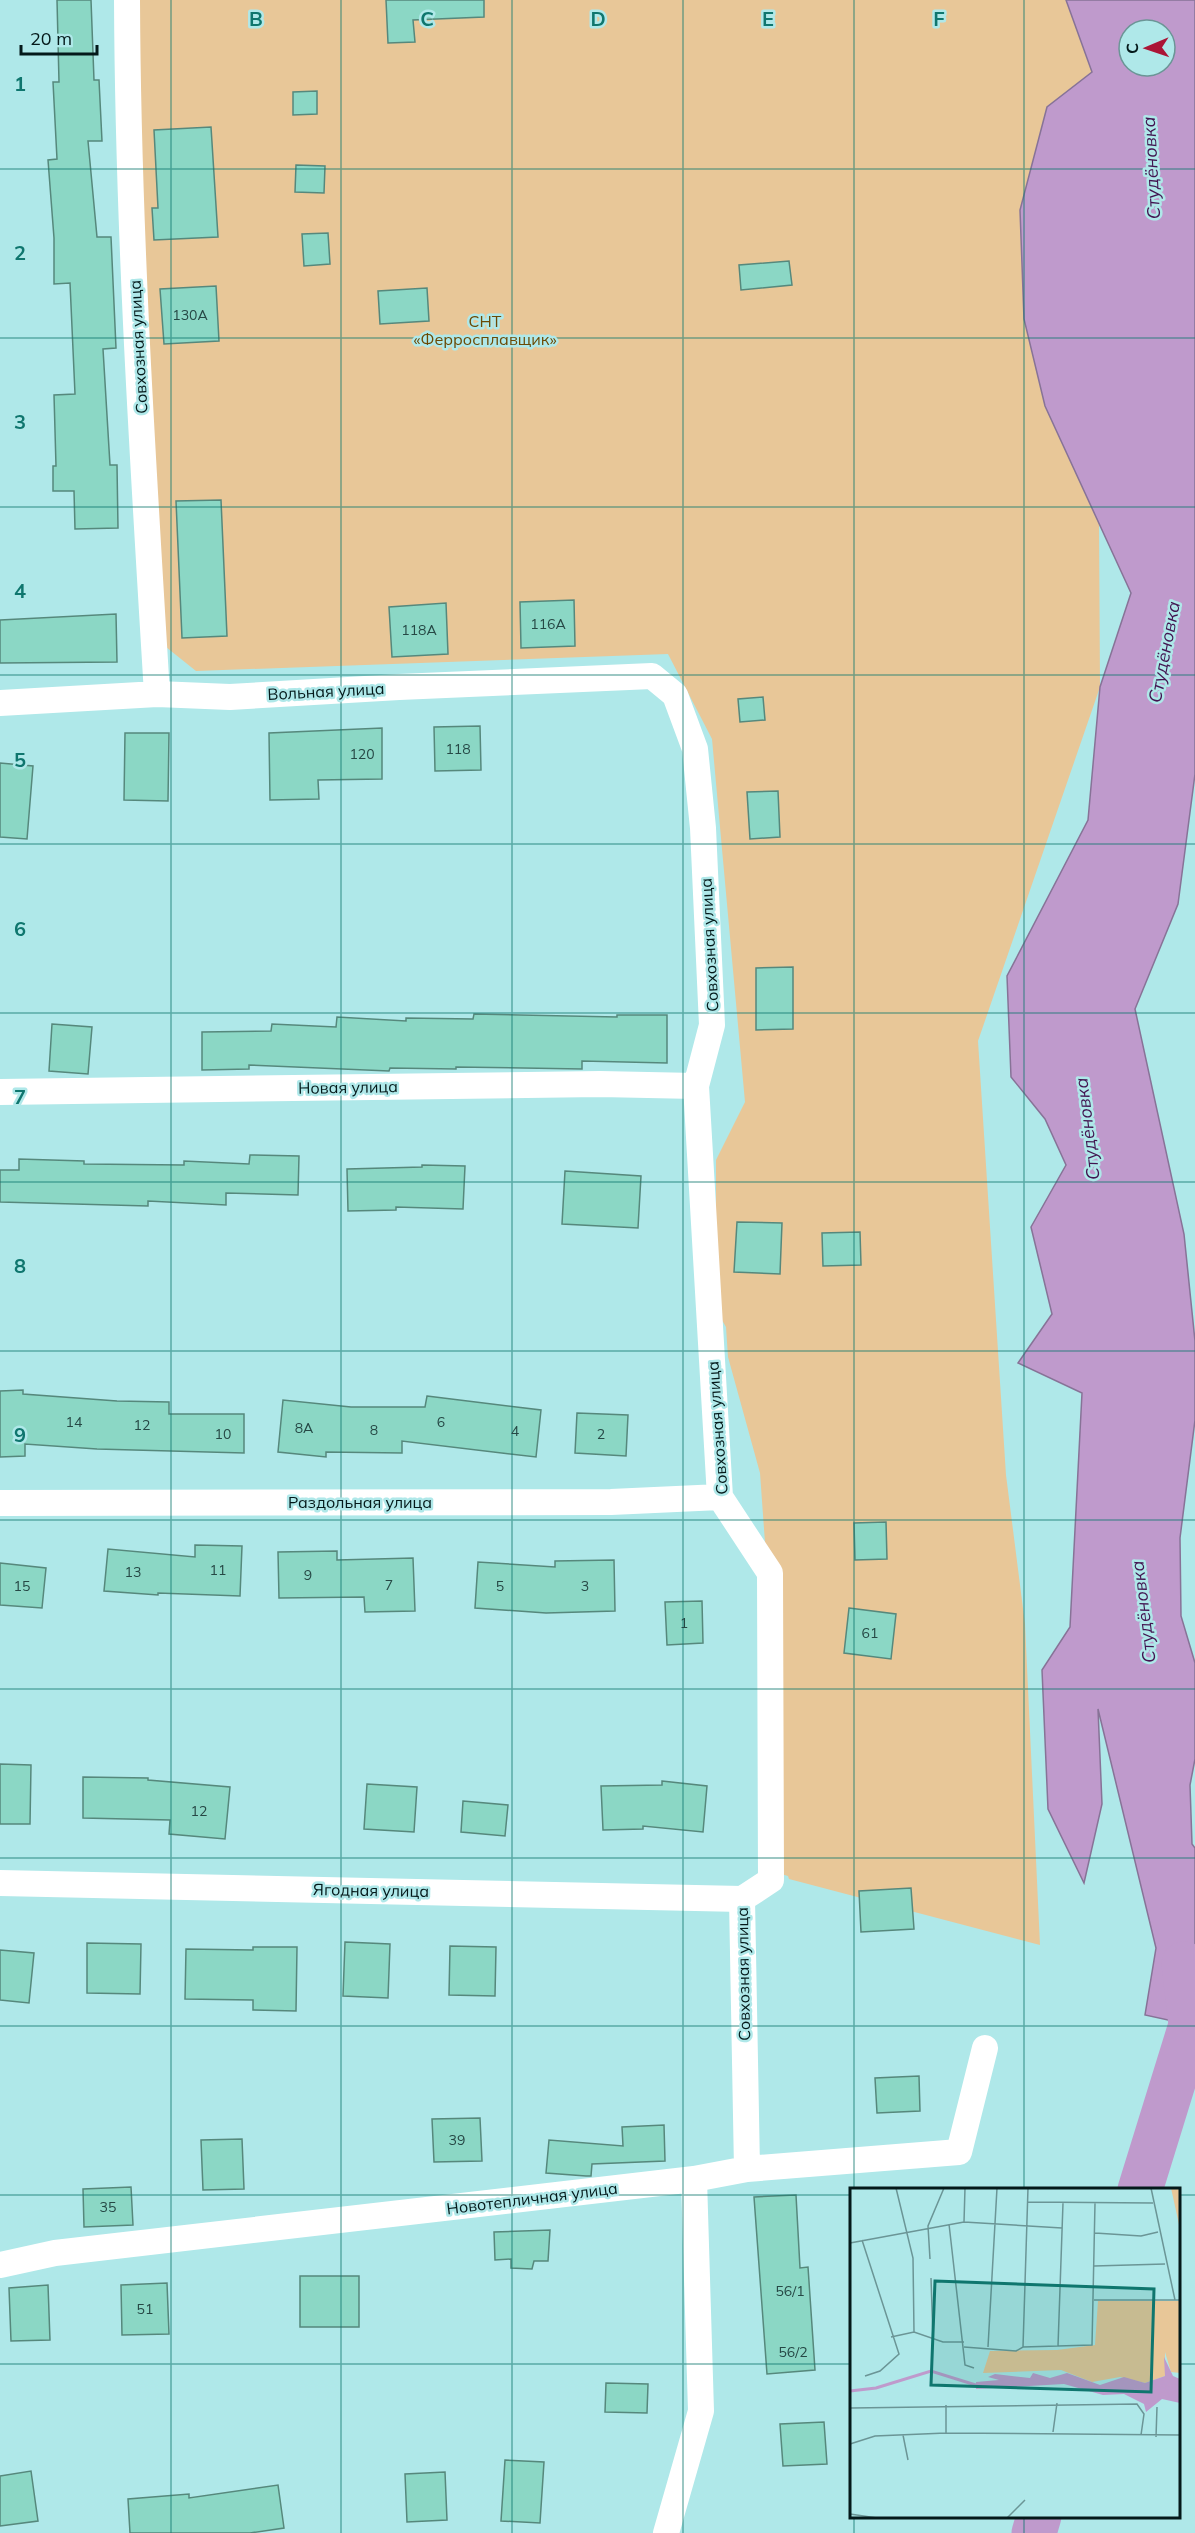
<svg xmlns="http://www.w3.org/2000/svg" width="1195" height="2533" viewBox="0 0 1195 2533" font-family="Mulish,sans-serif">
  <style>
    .green { fill: #e8c798 }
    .water { fill: #bf9acc; stroke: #877397; stroke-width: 1.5; fill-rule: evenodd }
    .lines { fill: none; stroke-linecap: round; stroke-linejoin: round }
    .river { stroke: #bf9acc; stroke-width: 45 }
    .building { fill: #8bd7c5; stroke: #56887c; stroke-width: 1.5 }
    .street { stroke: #fff; stroke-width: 26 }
    .grid { fill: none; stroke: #0f766e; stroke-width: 1.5; stroke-opacity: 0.55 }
    .labels { text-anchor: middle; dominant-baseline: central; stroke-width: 5; stroke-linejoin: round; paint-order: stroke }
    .number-label { font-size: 14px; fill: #264845 }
    .park-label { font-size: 16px; fill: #6b4904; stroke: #afe8e9 }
    .street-label { font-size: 16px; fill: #04191a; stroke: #afe8e9 }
    .water-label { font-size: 18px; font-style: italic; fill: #421450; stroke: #afe8e9 }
    .inset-river { fill: none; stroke: #bf9acc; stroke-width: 3 }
    .inset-road { fill: none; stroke: #6b9596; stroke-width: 1.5 }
    .view { fill: #0f766e; fill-opacity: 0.15; stroke: #0f766e; stroke-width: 3 }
    .inset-edge { fill: none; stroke: #04191a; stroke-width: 3 }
    .grid-label { font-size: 20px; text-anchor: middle; font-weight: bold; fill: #0f766e; stroke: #afe8e9; stroke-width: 5; stroke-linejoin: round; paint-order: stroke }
  </style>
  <rect width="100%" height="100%" fill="#afe8e9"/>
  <path class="green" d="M 135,0 L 1066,0 L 1092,72 L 1047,107 L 1034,360 L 1099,522 L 1100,687 L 978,1041 L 1006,1475 L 1025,1624 L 1040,1945 L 789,1879 L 788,1876 L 781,1874 L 777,1710 L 760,1473 L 728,1357 L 726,1327 L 716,1310 L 716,1160 L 745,1102 L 712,739 L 668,654 L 196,671 L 161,643 Z"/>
  <path class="water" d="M 1066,0 L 1195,0 L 1195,774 L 1178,904 L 1135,1009 L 1184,1234 L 1195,1341 L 1195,1420 L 1180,1538 L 1181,1616 L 1195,1663 L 1195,1759 L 1190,1785 L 1192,1844 L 1195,1848 L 1195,2024 L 1191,2025 L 1145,2015 L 1156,1948 L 1098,1709 L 1102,1804 L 1084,1883 L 1048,1809 L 1042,1670 L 1070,1627 L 1082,1393 L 1018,1363 L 1052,1314 L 1031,1227 L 1066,1165 L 1045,1119 L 1011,1077 L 1007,976 L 1088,820 L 1100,687 L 1131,593 L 1045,406 L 1024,319 L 1020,210 L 1047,107 L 1092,72 ZM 1129,30 L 1165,30 L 1165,66 L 1129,66 Z"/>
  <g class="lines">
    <path class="river" d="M 1140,2190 L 1191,2025 L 1184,1964
      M 1034,2533 L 1039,2516"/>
  </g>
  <path class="building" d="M 57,0 L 91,0 L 94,80 L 99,80 L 102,141 L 88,141 L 97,237 L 111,237 L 116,348 L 103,349 L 110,465 L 117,465 L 118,528 L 75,529 L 74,491 L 53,491 L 53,466 L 56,466 L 54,395 L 75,394 L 70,283 L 54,284 L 54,238 L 48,160 L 57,159 L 53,82 L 59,82 Z
    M 386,0 L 484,0 L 484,17 L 413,20 L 415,42 L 388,43 Z
    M 317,91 L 317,114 L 293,115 L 293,92 Z
    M 211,127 L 218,237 L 154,240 L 152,208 L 158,208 L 154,130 Z
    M 296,165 L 325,166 L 324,193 L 295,192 Z
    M 328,233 L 330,264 L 304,266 L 302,234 Z
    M 789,261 L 792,285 L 741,290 L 739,265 Z
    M 216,286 L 219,341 L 164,344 L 160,289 Z
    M 427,288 L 429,321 L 380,324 L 378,291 Z
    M 221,500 L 227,636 L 182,638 L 176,501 Z
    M 574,600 L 575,646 L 521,648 L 520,602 Z
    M 446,603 L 448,654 L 392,657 L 389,607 Z
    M 116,614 L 117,662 L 0,663 L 0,620 Z
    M 763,697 L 765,720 L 740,722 L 738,699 Z
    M 480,726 L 481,770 L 435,771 L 434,727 Z
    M 382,728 L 382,779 L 318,780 L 319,799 L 270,800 L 269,733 Z
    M 125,733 L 169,733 L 168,801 L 124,800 Z
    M 0,763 L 33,766 L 27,839 L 0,837 Z
    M 778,791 L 780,837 L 750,839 L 747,792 Z
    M 793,967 L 793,1029 L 756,1030 L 756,968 Z
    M 474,1014 L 617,1017 L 617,1015 L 667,1015 L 667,1063 L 582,1061 L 582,1069 L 456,1067 L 456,1069 L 390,1068 L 389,1071 L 249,1065 L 249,1069 L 202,1070 L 202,1032 L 271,1031 L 272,1024 L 336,1027 L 337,1017 L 406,1021 L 406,1018 L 473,1019 Z
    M 52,1024 L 92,1027 L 88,1074 L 49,1071 Z
    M 250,1155 L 299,1156 L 298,1195 L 226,1193 L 226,1205 L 148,1201 L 148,1206 L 0,1202 L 0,1170 L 19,1170 L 19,1159 L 84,1161 L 84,1164 L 184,1165 L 184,1161 L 249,1164 Z
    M 422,1165 L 465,1166 L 463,1209 L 396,1207 L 396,1210 L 348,1211 L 347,1169 L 422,1167 Z
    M 565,1171 L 641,1176 L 638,1228 L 562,1224 Z
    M 737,1222 L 782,1223 L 780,1274 L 734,1272 Z
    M 860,1232 L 861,1265 L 823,1266 L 822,1233 Z
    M 23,1390 L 23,1394 L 117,1401 L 169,1402 L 169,1414 L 244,1414 L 244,1453 L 97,1449 L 25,1444 L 25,1456 L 0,1457 L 0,1391 Z
    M 427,1396 L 541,1410 L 536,1457 L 402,1441 L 402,1453 L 326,1452 L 326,1457 L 278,1452 L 283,1400 L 351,1407 L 425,1407 Z
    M 577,1413 L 628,1415 L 626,1456 L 575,1453 Z
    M 886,1522 L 887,1559 L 855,1560 L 854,1523 Z
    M 195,1545 L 242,1546 L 240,1596 L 158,1593 L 158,1595 L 104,1591 L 108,1549 L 195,1557 Z
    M 337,1551 L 337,1560 L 413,1558 L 415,1611 L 365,1612 L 364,1597 L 279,1598 L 278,1552 Z
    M 614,1560 L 615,1611 L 546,1613 L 475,1608 L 478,1562 L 555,1567 L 555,1561 Z
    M 0,1563 L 46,1568 L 42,1608 L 0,1605 Z
    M 702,1601 L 703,1643 L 667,1645 L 665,1602 Z
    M 849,1608 L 896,1614 L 891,1659 L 844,1653 Z
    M 0,1764 L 31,1765 L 30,1824 L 0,1824 Z
    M 83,1777 L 148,1778 L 148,1780 L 230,1787 L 225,1839 L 169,1834 L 170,1820 L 83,1818 Z
    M 662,1781 L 707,1786 L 703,1832 L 643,1826 L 643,1829 L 603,1830 L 601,1786 L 662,1785 Z
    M 367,1784 L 417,1787 L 414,1832 L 364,1829 Z
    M 463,1801 L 508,1805 L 505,1836 L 461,1832 Z
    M 911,1888 L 914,1929 L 861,1932 L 859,1891 Z
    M 345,1942 L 390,1944 L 388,1998 L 343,1996 Z
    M 87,1943 L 141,1944 L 140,1994 L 87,1993 Z
    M 450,1946 L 496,1947 L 495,1996 L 449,1995 Z
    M 253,1947 L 297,1947 L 296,2011 L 253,2010 L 253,2000 L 185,1999 L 186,1949 L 253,1950 Z
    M 0,1950 L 34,1953 L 29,2003 L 0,2000 Z
    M 919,2076 L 920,2111 L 877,2113 L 875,2078 Z
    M 480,2118 L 482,2161 L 434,2162 L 432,2119 Z
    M 664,2125 L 665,2161 L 592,2164 L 591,2176 L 586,2176 L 546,2173 L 549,2140 L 623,2146 L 622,2127 Z
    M 242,2139 L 244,2189 L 203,2190 L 201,2140 Z
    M 131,2187 L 133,2225 L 84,2227 L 83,2189 Z
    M 796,2195 L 800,2268 L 808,2267 L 815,2370 L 767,2374 L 754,2197 Z
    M 550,2230 L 548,2261 L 534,2261 L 532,2269 L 511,2268 L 511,2259 L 495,2260 L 494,2232 Z
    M 300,2276 L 359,2276 L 359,2327 L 300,2327 Z
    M 167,2283 L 169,2334 L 122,2335 L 121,2285 Z
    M 48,2285 L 50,2340 L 11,2341 L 9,2288 Z
    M 606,2383 L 648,2384 L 647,2413 L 605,2412 Z
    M 824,2422 L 827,2464 L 783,2466 L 780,2424 Z
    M 505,2460 L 544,2462 L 540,2523 L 501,2521 Z
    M 31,2471 L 38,2521 L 0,2526 L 0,2476 Z
    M 445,2472 L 447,2520 L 407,2522 L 405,2474 Z
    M 278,2485 L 284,2528 L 250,2533 L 130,2533 L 128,2499 L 189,2494 L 189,2498 Z"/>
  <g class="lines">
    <path class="street" d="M 127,0 C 128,231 143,463 157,694
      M 0,703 L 157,694 L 230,697 L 399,687 L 652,676 L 675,695 L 695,749 L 703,828 L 712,1025 L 696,1086 L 720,1497 L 770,1573 L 771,1880 L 742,1899 L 747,2169
      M 0,1092 L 600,1084 L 696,1086
      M 0,1503 L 611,1502 L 720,1497
      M 0,1883 L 742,1899
      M 0,2265 L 55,2253 L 694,2179 L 747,2169 L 959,2152 L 985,2048
      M 666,2533 L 701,2411 L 694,2179"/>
  </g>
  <path class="grid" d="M 171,0 L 171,2533M 341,0 L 341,2533M 512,0 L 512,2533M 683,0 L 683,2533M 854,0 L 854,2190M 1024,0 L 1024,2190M 0,169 L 1195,169M 0,338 L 1195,338M 0,507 L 1195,507M 0,675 L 1195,675M 0,844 L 1195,844M 0,1013 L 1195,1013M 0,1182 L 1195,1182M 0,1351 L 1195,1351M 0,1520 L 1195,1520M 0,1689 L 1195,1689M 0,1858 L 1195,1858M 0,2026 L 1195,2026M 0,2195 L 852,2195M 1178,2195 L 1195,2195M 0,2364 L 852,2364M 1178,2364 L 1195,2364M 854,2516 L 854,2533M 1024,2516 L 1024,2533"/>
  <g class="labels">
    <g class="number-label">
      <text x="190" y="315">130А</text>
      <text x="548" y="624">116А</text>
      <text x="419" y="630">118А</text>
      <text x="458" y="749">118</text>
      <text x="362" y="754">120</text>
      <text x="74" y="1422">14</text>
      <text x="441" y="1422">6</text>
      <text x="142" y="1425">12</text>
      <text x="304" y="1428">8А</text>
      <text x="374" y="1430">8</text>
      <text x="515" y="1431">4</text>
      <text x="223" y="1434">10</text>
      <text x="601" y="1434">2</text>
      <text x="218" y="1570">11</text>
      <text x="133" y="1572">13</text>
      <text x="308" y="1575">9</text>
      <text x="389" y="1585">7</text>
      <text x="22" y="1586">15</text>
      <text x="500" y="1586">5</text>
      <text x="585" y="1586">3</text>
      <text x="684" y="1623">1</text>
      <text x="870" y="1633">61</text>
      <text x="199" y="1811">12</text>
      <text x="457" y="2140">39</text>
      <text x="108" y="2207">35</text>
      <text x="790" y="2291">56/1</text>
      <text x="145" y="2309">51</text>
      <text x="793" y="2352">56/2</text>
    </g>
    <g class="park-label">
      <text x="485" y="321">СНТ<tspan x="485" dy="18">«Ферросплавщик»</tspan></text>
    </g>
    <g class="street-label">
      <text transform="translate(138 347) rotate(-93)">Совхозная улица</text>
      <text transform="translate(326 691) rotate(-3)">Вольная улица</text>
      <text transform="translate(709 945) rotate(-93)">Совхозная улица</text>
      <text transform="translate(348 1087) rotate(-1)">Новая улица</text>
      <text transform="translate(717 1428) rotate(-94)">Совхозная улица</text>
      <text x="360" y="1502">Раздольная улица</text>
      <text transform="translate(371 1890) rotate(1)">Ягодная улица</text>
      <text transform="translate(743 1974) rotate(-91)">Совхозная улица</text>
      <text transform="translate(532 2198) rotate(-7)">Новотепличная улица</text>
    </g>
    <g class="water-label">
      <text transform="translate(1151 168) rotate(-93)">Студёновка</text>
      <text transform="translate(1164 652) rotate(-79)">Студёновка</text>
      <text transform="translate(1087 1129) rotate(-97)">Студёновка</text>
      <text transform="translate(1143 1612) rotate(-97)">Студёновка</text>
    </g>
  </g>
  <g transform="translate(850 2188)">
    <rect width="330" height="330" fill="#afe8e9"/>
    <path d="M 321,0 L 330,0 L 330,41 ZM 248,113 L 330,113 L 330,185 L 321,184 L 315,164 L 315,188 L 295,195 L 270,189 L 242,194 L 211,182 L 133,185 L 140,163 L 207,162 L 245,157 Z" fill="#e8c798"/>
    <path d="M 314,169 L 323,188 L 330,191 L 330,215 L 312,211 L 296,224 L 294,216 L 274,206 L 253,207 L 214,196 L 126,201 L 126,194 L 149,192 L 138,189 L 145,186 L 180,190 L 183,185 L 200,190 L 217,185 L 250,197 L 274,189 L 295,195 L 315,188 Z" fill="#bf9acc"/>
    <path class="inset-river" d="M 0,203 L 26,200 L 81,183 L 129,198"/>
    <path class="inset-road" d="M 46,0 L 63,70 L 64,144M 301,0 L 325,112M 177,14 L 303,15M 114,34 L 115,0M 99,36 L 115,177 L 124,180M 245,45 L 291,48 L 308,44M 12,52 L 49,166 L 30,183 L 15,188M 0,55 L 114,34 L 212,40M 80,71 L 78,38 L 94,0M 244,78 L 315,76M 81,90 L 83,150M 244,112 L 330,112M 41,149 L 64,144 L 93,154 L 114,154M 208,158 L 213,15M 114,159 L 166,163 L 173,159 L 242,157 L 245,15M 138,159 L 147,0M 173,159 L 178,0M 96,217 L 96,245M 1,220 L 287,216 L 294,226 L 291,247M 203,244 L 207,215M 53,247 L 58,272M 306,249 L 307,219M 0,256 L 25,248 L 96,245 L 330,247M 0,326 L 27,330M 157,330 L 175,312"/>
    <path class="view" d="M 85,93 L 304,101 L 301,204 L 81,197 Z"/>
    <rect width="330" height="330" class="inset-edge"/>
  </g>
  <g class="grid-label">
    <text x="256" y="26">B</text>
    <text x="427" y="26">C</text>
    <text x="598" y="26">D</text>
    <text x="768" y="26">E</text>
    <text x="939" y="26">F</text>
    <text x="20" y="91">1</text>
    <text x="20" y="260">2</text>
    <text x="20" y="429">3</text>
    <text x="20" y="598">4</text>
    <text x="20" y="767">5</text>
    <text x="20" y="936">6</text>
    <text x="20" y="1104">7</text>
    <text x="20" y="1273">8</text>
    <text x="20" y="1442">9</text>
  </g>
  <g transform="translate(1147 48) rotate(268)"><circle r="28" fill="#afe8e9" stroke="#6b9596" stroke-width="1.5"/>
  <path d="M0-4.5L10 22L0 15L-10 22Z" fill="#ab1536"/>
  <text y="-9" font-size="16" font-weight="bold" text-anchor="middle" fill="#04191a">С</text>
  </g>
  <path d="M21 45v9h76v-9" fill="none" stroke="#04191a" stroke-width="3"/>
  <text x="30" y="45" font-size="18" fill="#04191a" stroke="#afe8e9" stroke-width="4.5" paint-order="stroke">20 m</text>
</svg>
